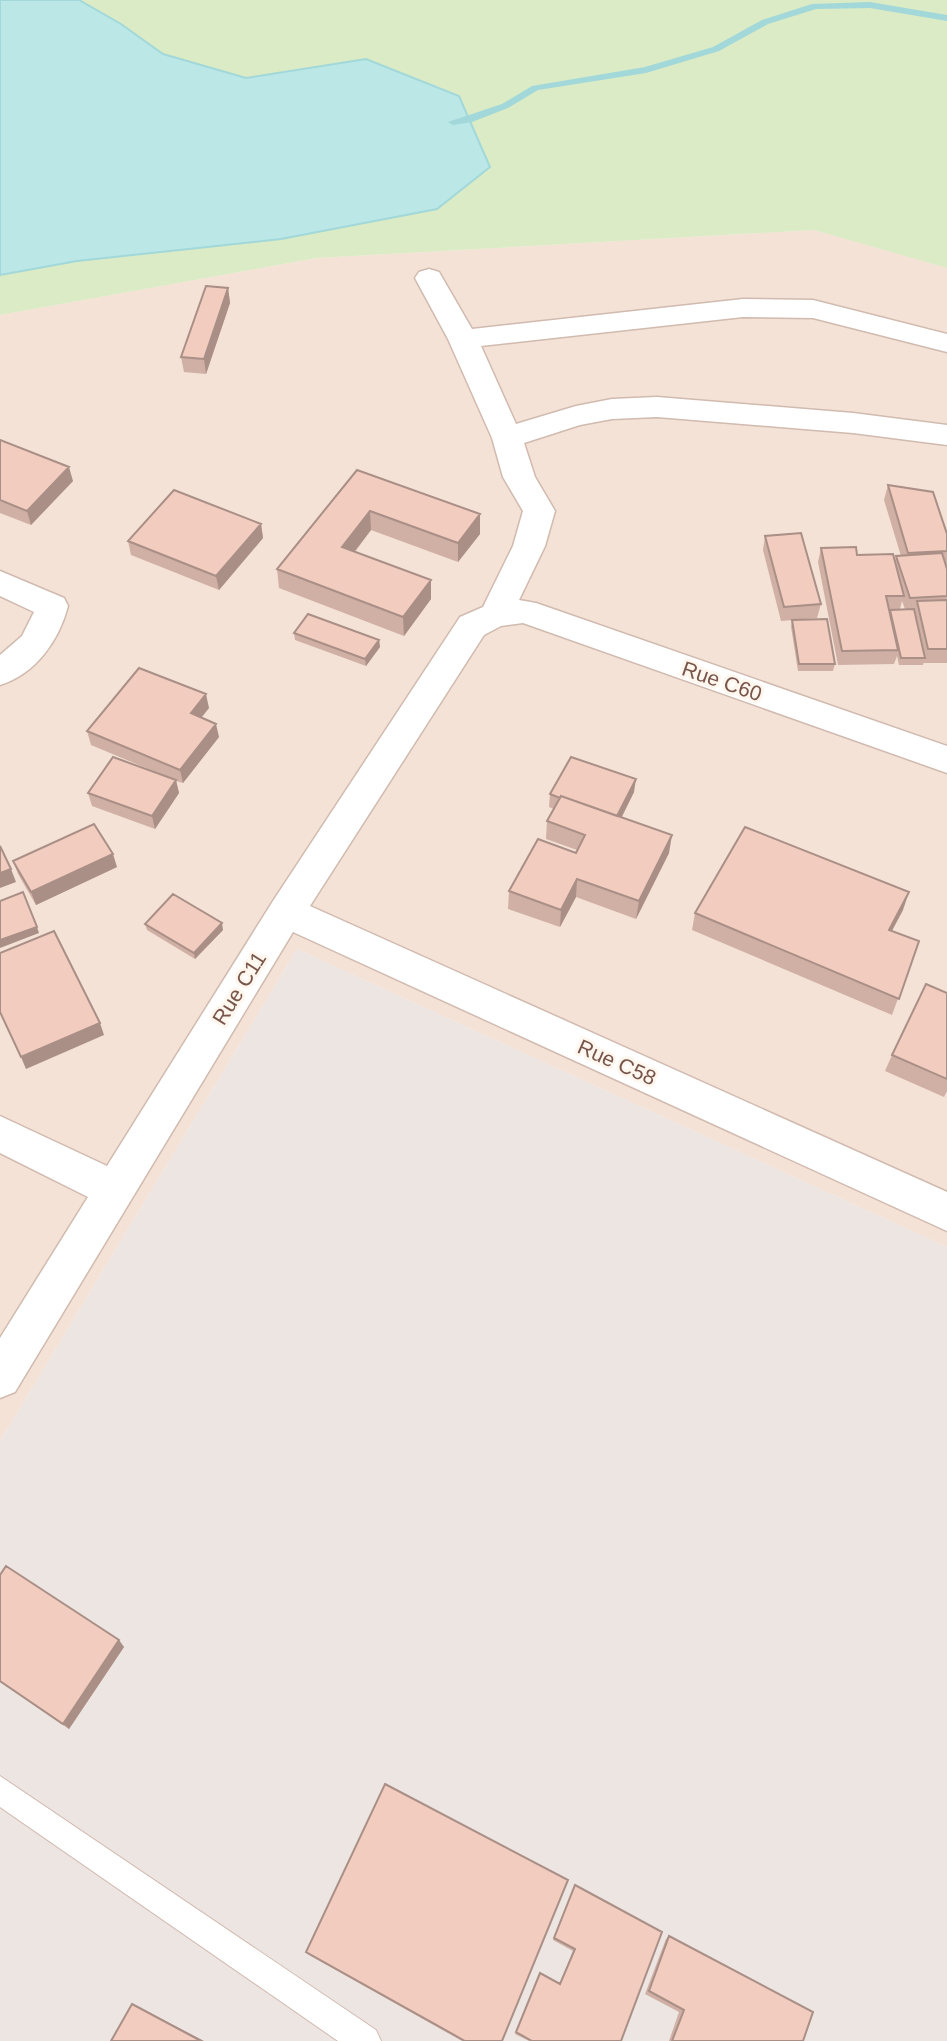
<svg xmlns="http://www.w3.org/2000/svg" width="947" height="2041" viewBox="0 0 947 2041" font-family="Helvetica,sans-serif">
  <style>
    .residential { fill: #f4e2d6 }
    .industrial { fill: #ede5e1 }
    .green { fill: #daebc5 }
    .water { fill: #bbe7e7; stroke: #a2d8d9; stroke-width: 2 }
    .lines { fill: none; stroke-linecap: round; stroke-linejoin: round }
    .stream { fill: #a2d8d9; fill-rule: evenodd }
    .lane-casing { stroke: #d1baaf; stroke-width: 2 }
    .street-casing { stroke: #d1baaf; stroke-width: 3 }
    .lane { fill: #fff; fill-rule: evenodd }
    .street { fill: #fff; fill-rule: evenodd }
    .wall { fill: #d0afa4; fill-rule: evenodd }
    .shaded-wall { fill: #a98f86 }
    .building { fill: #f2ccbf; stroke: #a98f86; stroke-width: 2 }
    .labels { text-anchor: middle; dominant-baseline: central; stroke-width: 6; stroke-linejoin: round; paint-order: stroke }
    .street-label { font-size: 21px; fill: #77554b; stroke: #fff6ee }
  </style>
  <rect width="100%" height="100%" fill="#fdf2e8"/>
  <path class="residential" d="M 814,230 L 947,268 L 947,1247 L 297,949 L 0,1441 L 0,315 L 317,258 Z"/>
  <path class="industrial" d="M 297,949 L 947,1247 L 947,2041 L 0,2041 L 0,1441 Z"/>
  <path class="green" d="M 79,0 L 947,0 L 947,268 L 814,230 L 317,258 L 0,315 L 0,275 L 77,261 L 281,239 L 437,209 L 490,167 L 459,95 L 366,59 L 246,78 L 163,54 L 121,24 Z"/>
  <path class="water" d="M 0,0 L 79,0 L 121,24 L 163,54 L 246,78 L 366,59 L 459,96 L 490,167 L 437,209 L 281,239 L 77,261 L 0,275 Z"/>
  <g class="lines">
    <path class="stream" d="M 870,2 L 947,15 L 947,21 L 870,8 L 816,9 L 768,24 L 719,51 L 646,73 L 538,90 L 508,108 L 472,122 L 453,125 L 448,122 L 502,104 L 532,86 L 645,67 L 713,47 L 762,20 L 812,4 Z"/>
    <defs>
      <path id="lane" d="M 0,1776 L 376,2030 L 381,2041 L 338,2041 L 0,1807 Z"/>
      <path id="street" d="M 429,269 L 439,272 L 472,329 L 743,299 L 813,300 L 947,334 L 947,352 L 813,318 L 743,317 L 481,346 L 516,424 L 576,406 L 612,399 L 657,397 L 853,413 L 947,425 L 947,445 L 853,433 L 657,417 L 612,419 L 580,425 L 524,443 L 535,477 L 555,511 L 545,546 L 519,600 L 536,603 L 947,746 L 947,773 L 523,623 L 501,626 L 484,635 L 310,906 L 947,1192 L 947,1231 L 293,932 L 15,1392 L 0,1398 L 0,1338 L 88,1197 L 0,1153 L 0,1116 L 107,1166 L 273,901 L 460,617 L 483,607 L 513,546 L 523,511 L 503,477 L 492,438 L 448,339 L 415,278 L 419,272 Z
        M 0,571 L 64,598 L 68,606 C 59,640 36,674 0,685 L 0,655 L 22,636 L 34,612 L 0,596 Z"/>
    </defs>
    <use href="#lane" class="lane-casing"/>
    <use href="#street" class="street-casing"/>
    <use href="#lane" class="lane"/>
    <use href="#street" class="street"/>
  </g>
  <path class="wall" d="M 228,288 L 230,303 L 206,374 L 184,372 L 181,357 Z
    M 0,440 L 73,481 L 31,525 L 0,513 Z
    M 357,470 L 480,514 L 480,534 L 458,562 L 371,530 L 355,552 L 431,599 L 404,636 L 279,588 L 277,569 Z
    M 888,485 L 947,534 L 947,565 L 946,565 L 947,569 L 947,663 L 924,663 L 924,662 L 923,665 L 899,665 L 897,656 L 894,664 L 838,665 L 818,562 L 821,548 L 857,555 L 895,561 L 896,556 L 901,556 L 884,500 ZM 902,601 L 905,609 L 900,609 Z
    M 261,524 L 263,538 L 219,590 L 131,555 L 128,541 Z
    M 765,536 L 821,604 L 817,618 L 781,621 L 763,550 Z
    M 792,620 L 835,664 L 833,671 L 798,671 L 791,627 Z
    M 294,633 L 379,640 L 380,647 L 366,666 L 295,640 Z
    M 209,708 L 201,717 L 219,737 L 183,783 L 176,781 L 179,793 L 155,829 L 92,806 L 88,793 L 165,776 L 91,745 L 87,731 Z
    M 634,792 L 622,817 L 669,853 L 636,919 L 576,897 L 560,927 L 508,909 L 509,891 L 576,853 L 577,850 L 546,839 L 547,821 L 554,809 L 549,807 L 550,794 Z
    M 13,861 L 117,867 L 36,905 L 18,874 Z
    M 903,910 L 892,931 L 919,941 L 892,1015 L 692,930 L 695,913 Z
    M 145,924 L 223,930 L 195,959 L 147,930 Z
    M 947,993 L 947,1091 L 944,1097 L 885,1071 L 892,1055 Z
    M 0,1575 L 124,1647 L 69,1729 L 0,1682 Z
    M 575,1885 L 621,2041 L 529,2041 L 515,2034 L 540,1973 L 560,1984 L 573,1951 L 553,1940 Z
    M 669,1936 L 803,2041 L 669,2041 L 679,2012 L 645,1994 L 666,1939 Z
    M 306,1952 L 502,2041 L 462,2041 L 309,1955 Z"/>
  <path class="shaded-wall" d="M 228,288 L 230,303 L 206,374 L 204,359 Z
    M 69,467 L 73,481 L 31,525 L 27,511 Z
    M 370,511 L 371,530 L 343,566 L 342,547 Z
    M 480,514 L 480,534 L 458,562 L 458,543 Z
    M 261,524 L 263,538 L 219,590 L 216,576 Z
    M 431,580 L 431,599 L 404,636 L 403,617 Z
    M 379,640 L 380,647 L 366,666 L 365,659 Z
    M 206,694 L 209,708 L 194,727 L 191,713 Z
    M 216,724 L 219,737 L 183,783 L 180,770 Z
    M 636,779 L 634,792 L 615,830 L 616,817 Z
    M 176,780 L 179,793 L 155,829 L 152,816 Z
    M 672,835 L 669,853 L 636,919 L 639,901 Z
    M 113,854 L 117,867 L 36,905 L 31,892 Z
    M 11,869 L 16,882 L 0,888 L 0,873 Z
    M 577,879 L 576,897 L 560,927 L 561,910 Z
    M 909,892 L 903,910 L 883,947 L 889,930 Z
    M 222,923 L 223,930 L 195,959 L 194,953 Z
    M 37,927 L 39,933 L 0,948 L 0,940 Z
    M 100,1023 L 104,1035 L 26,1069 L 21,1057 Z
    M 119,1640 L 124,1647 L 69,1729 L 63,1724 Z
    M 132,2004 L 139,2007 L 204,2041 L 201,2041 Z"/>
  <path class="building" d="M 206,286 L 228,288 L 204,359 L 181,357 Z
    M 0,440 L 69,467 L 27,511 L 0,500 Z
    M 357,470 L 480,514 L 458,543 L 370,511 L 342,547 L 431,580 L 403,617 L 277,569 Z
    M 888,485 L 933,492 L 947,534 L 947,551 L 908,553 Z
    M 174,490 L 261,524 L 216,576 L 128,541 Z
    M 801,533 L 821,604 L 784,607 L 765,536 Z
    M 856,547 L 857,555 L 893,554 L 904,596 L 886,596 L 898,650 L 842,651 L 821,548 Z
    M 942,553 L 947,569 L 947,596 L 910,598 L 896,556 Z
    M 947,600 L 947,649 L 928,649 L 917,601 Z
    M 914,609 L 925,658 L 901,658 L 890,610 Z
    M 308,614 L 379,640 L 365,659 L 294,633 Z
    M 827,619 L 835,664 L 799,664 L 792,620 Z
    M 139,668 L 206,694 L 191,713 L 216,724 L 180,770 L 87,731 Z
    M 113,757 L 176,780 L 152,816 L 88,793 Z
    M 571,757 L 636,779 L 617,816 L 561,796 L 560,798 L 550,794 Z
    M 561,796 L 672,835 L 639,901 L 577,879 L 561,910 L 509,891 L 538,839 L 576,853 L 585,835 L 547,821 Z
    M 94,824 L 113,854 L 31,892 L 13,861 Z
    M 745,827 L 909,892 L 889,930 L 919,941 L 899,999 L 695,913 Z
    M 0,846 L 11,869 L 0,873 Z
    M 23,892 L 37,927 L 0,940 L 0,901 Z
    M 173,894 L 222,923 L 194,953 L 145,924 Z
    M 54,931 L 100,1023 L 21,1057 L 0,1012 L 0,953 Z
    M 926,984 L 947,993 L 947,1079 L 892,1055 Z
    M 6,1566 L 119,1640 L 63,1724 L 0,1681 L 0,1575 Z
    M 385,1784 L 568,1880 L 502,2041 L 465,2041 L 306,1952 Z
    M 575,1885 L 662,1932 L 621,2041 L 532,2041 L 516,2032 L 540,1973 L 560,1984 L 575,1949 L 554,1938 Z
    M 669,1936 L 813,2012 L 803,2041 L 672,2041 L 684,2010 L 649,1991 Z
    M 132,2004 L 201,2041 L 111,2041 Z"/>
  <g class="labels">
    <g class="street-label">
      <text transform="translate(722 681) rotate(19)">Rue C60</text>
      <text transform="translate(239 988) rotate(-58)">Rue C11</text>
      <text transform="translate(617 1062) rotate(24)">Rue C58</text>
    </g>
  </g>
</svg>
